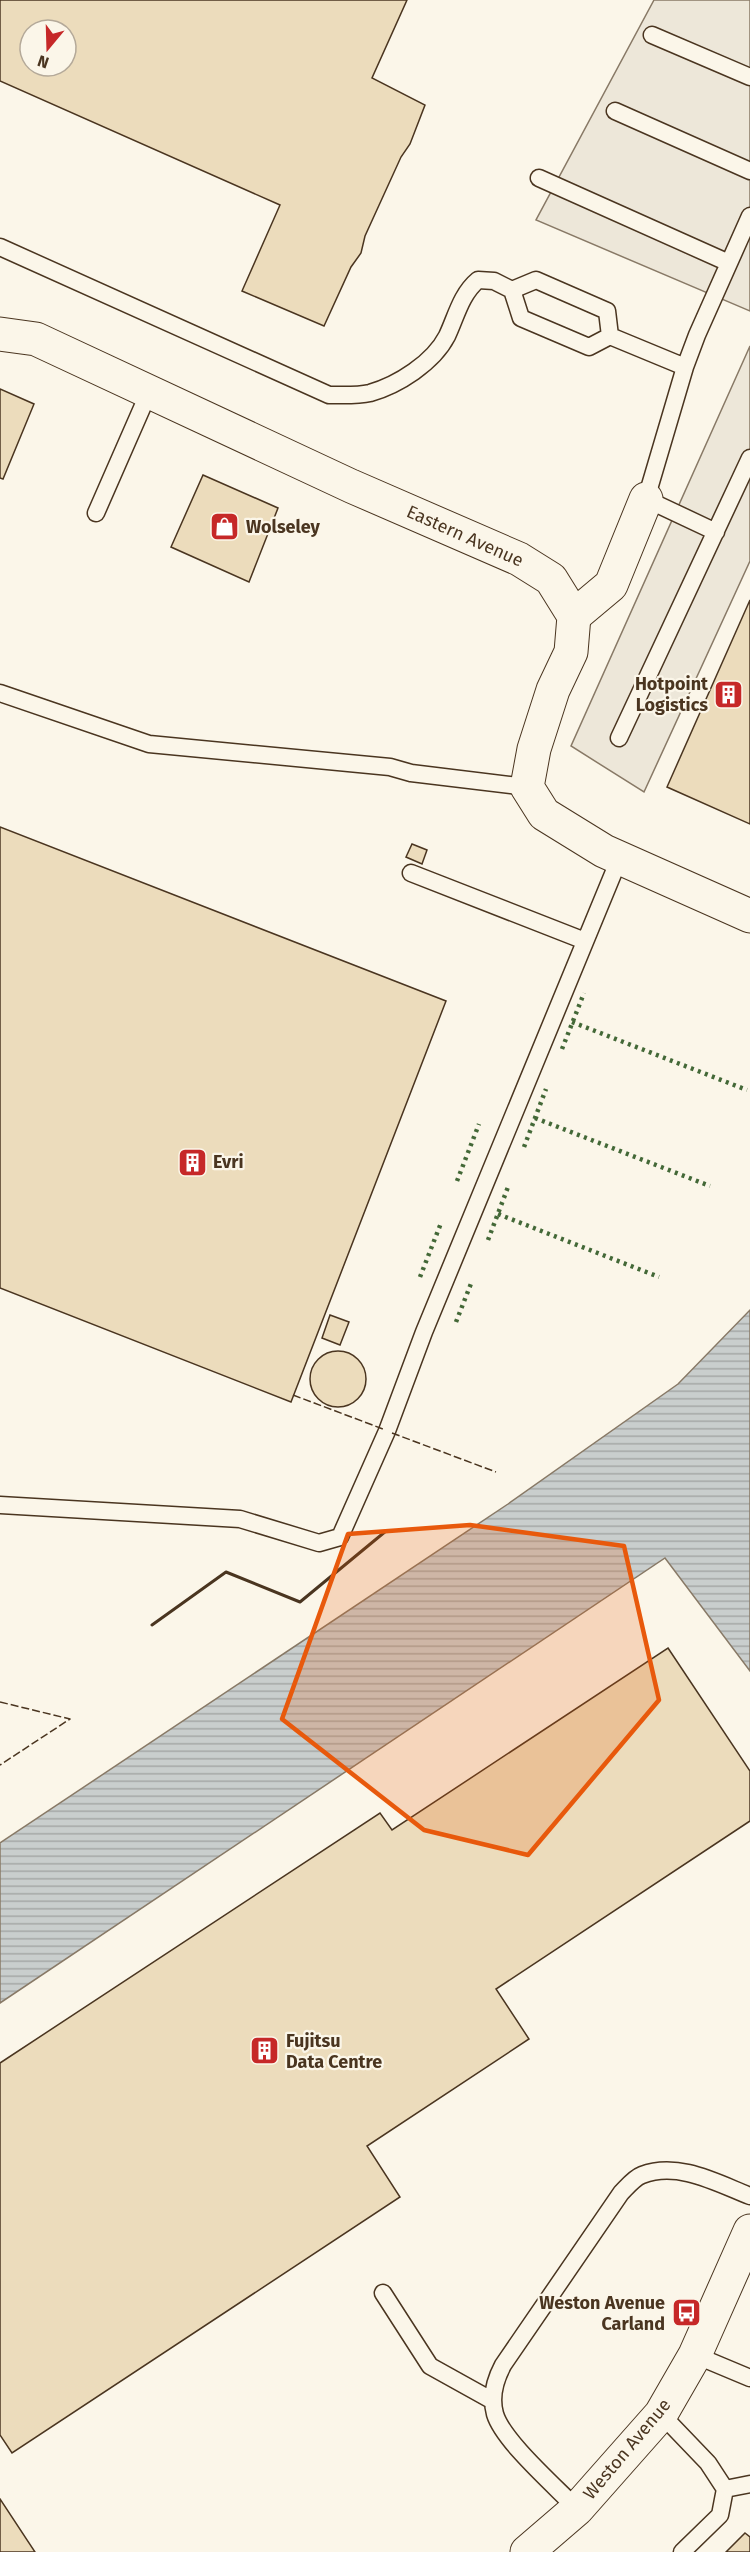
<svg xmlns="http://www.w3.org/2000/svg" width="750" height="2552" viewBox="0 0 750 2552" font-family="'Fira Sans',sans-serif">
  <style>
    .parking { fill: #ede7d9; stroke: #887966; stroke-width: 1.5 }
    .water { fill: url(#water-rules); stroke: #887966; stroke-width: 1.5 }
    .building { fill: #ecdcbc; stroke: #4a3520; stroke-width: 1.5; fill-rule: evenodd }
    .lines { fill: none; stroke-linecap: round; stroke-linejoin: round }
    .service-casing { stroke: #4a3520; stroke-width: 19 }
    .minor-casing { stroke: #4a3520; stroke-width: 35 }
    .tertiary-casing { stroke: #4a3520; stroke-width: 35 }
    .service { stroke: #fbf6e9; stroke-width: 16 }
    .minor { stroke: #fbf6e9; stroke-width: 33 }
    .tertiary { stroke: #fbf6e9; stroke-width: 33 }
    .hedge { stroke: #436837; stroke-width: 4.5; stroke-dasharray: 3 4.5; stroke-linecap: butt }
    .fence { stroke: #4a3520; stroke-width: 1.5; stroke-dasharray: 8 3; stroke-linecap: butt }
    .wall { stroke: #4a3520; stroke-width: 3 }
    .marked { fill: #e8590c; fill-opacity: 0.2; stroke: #e8590c; stroke-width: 4.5; stroke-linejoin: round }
    .labels { text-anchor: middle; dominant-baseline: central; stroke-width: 4.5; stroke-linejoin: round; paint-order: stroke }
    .poi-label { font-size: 18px; font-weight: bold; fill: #4a3520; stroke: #fbf6e9; text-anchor: start }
    .street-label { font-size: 18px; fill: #4a3520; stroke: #fbf6e9 }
  </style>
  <defs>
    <pattern id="water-rules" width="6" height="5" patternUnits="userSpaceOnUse" patternTransform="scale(1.5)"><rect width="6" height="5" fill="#c9cecd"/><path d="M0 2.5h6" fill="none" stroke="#a5a8a6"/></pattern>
  </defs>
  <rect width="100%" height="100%" fill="#fbf6e9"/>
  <path class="parking" d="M 654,0 L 750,0 L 750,311 L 536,220 Z
    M 750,346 L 750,561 L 644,792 L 571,746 Z"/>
  <path class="water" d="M 750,1310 L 750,1671 L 665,1558 L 0,2003 L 0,1843 L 508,1504 L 678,1384 Z"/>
  <path class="building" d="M 0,0 L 407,0 L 372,78 L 425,105 L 410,144 L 401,157 L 365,236 L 361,253 L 351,267 L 324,326 L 242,291 L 280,205 L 0,81 ZM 30,30 L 66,30 L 66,66 L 30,66 Z
    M 0,389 L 34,404 L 3,479 L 0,478 Z
    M 203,475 L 278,508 L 249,582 L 171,547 Z
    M 750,600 L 750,824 L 667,787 Z
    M 0,827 L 446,1001 L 291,1402 L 0,1288 Z
    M 412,844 L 427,850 L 422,864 L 406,857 Z
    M 330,1315 L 349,1322 L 340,1345 L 322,1338 Z
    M310 1379a28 28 0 1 1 56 0a28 28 0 1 1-56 0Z
    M 668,1648 L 750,1771 L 750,1821 L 496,1989 L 529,2039 L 367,2146 L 400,2197 L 12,2453 L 0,2435 L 0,2063 L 380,1813 L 392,1830 Z
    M 0,2499 L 35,2552 L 0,2552 Z
    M 745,2533 L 750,2537 L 750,2552 L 726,2552 Z"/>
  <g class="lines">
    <defs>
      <path id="service" d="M 652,35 L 750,77
        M 615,111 L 750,171
        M 539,178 L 729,263
        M 0,247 L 329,395 C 342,395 357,396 370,393 C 398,385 433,363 447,336 C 456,317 461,294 478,280 L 494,281 L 512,290 L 536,280 L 607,311 L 610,336 L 589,347 L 521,318 L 512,290
        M 610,336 L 685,367
        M 96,513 L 149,392
        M 716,532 L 646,499 L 685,367 L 697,335 L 750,216
        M 0,693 L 149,744 L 390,767 L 411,773 L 527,787
        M 619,738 L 750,458
        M 411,873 L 585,941
        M 0,1505 L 240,1519 L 319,1543 L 340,1537 L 387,1431 L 424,1332 L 620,857
        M 383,2293 L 430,2366 L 493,2401
        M 695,2355 L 750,2378
        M 661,2414 L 708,2463 L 725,2489 L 720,2515 L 682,2552
        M 725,2489 L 750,2484
        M 577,2509 C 556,2487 503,2441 495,2414 C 490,2396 495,2380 503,2365 L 621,2193 C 627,2187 634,2178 642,2175 C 678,2161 717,2183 750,2196"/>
      <path id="minor" d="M 574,616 L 611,585 L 646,499"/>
      <path id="tertiary" d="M 0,334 L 36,339 L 351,486 L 519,559 L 551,579 L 574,616 L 571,652 L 553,690 L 534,749 L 527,787 L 544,814 L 604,851 L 750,916
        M 527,2552 L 577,2509 L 661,2414 L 695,2355 L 750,2231"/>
    </defs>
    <use href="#service" class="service-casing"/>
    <use href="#minor" class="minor-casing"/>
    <use href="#tertiary" class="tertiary-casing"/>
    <use href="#service" class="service"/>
    <use href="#minor" class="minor"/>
    <use href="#tertiary" class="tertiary"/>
    <path class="hedge" d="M 572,1022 L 747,1090
      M 562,1049 L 584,993
      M 535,1118 L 710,1186
      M 524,1147 L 546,1089
      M 457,1181 L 479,1124
      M 498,1214 L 659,1277
      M 488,1240 L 508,1187
      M 420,1277 L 441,1223
      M 456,1322 L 472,1281"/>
    <path class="fence" d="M 293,1395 L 383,1429
      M 392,1433 L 496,1472
      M 0,1702 L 70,1719 L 0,1765"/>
    <path class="wall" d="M 152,1625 L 226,1572 L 300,1602 L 386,1531"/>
  </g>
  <path class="marked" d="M 470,1525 L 624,1546 L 659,1700 L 528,1855 L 424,1830 L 282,1719 L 348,1534 Z"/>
  <defs>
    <symbol id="shop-square" viewBox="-11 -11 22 22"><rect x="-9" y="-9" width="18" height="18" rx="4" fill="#c62828" stroke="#fbf6e9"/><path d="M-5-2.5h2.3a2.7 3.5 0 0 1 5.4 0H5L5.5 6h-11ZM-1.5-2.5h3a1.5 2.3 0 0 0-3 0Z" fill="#fff"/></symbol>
    <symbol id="building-square" viewBox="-11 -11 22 22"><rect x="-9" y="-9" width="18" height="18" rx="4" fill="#c62828" stroke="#fbf6e9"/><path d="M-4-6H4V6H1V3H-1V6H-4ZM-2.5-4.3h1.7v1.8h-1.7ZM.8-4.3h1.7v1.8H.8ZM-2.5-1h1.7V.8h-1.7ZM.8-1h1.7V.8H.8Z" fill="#fff"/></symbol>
    <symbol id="bus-square" viewBox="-11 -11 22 22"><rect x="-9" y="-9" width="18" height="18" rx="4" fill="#c62828" stroke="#fbf6e9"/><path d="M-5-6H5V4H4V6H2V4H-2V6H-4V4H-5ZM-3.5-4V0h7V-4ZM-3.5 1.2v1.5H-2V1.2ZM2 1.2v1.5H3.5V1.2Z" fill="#fff"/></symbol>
  </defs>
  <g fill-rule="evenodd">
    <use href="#shop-square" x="208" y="510" width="33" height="33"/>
    <use href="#building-square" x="712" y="678" width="33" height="33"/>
    <use href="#building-square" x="176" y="1146" width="33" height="33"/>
    <use href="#building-square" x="248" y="2034" width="33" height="33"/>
    <use href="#bus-square" x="670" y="2296" width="33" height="33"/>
  </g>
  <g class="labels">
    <g class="poi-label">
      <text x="246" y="527">Wolseley</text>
      <text x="708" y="684" text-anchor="end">Hotpoint<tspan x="708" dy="21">Logistics</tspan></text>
      <text x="213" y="1162">Evri</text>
      <text x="286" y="2041">Fujitsu<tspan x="286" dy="21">Data Centre</tspan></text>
      <text x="665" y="2303" text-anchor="end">Weston Avenue<tspan x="665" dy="21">Carland</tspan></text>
    </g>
    <g class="street-label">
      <text transform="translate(465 536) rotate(24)">Eastern Avenue</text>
      <text transform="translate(627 2449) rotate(-50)">Weston Avenue</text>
    </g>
  </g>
  <g transform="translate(48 48) rotate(199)"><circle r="28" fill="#fbf6e9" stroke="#b4a999" stroke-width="1.5"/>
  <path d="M0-4.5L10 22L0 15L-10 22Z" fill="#c62828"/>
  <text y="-9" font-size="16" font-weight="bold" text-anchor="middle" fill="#4a3520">N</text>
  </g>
</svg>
